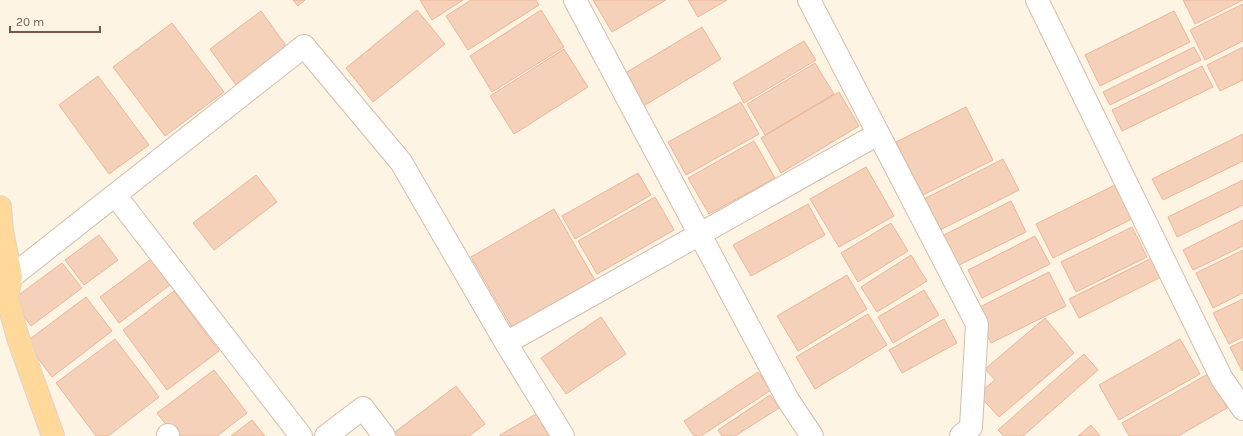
<svg xmlns="http://www.w3.org/2000/svg" width="1243" height="436" viewBox="0 0 1243 436" font-family="Karla,sans-serif">
  <style>
    .building { fill: #f6d1b9; stroke: #eab698 }
    .lines { fill: none; stroke-linecap: round; stroke-linejoin: round }
    .minor-casing { stroke: #d3bdab; stroke-width: 24 }
    .major-casing { stroke: #dcd4cf; stroke-width: 24 }
    .minor { stroke: #fff; stroke-width: 22 }
    .major { stroke: #ffd89a; stroke-width: 22 }
  </style>
  <rect width="100%" height="100%" fill="#fef4e4"/>
  <path class="building" d="M 293,0 L 305,0 L 298,6 Z
    M 420,0 L 463,0 L 432,20 Z
    M 471,0 L 536,0 L 539,5 L 468,50 L 446,16 Z
    M 593,0 L 666,0 L 612,32 Z
    M 688,0 L 727,0 L 698,17 Z
    M 1183,0 L 1243,0 L 1195,24 Z
    M 1243,4 L 1243,41 L 1205,60 L 1190,30 Z
    M 417,10 L 445,44 L 373,102 L 346,68 Z
    M 541,10 L 564,47 L 492,92 L 470,56 Z
    M 261,11 L 287,47 L 236,85 L 210,49 Z
    M 1174,11 L 1190,42 L 1100,86 L 1085,55 Z
    M 172,23 L 224,92 L 165,136 L 113,67 Z
    M 702,27 L 721,59 L 642,107 L 622,75 Z
    M 804,41 L 816,60 L 744,103 L 733,83 Z
    M 1194,47 L 1201,60 L 1110,105 L 1103,92 Z
    M 1243,47 L 1243,80 L 1220,91 L 1207,65 Z
    M 564,49 L 588,87 L 514,134 L 490,96 Z
    M 815,63 L 834,94 L 765,135 L 747,104 Z
    M 1202,66 L 1213,87 L 1122,131 L 1112,110 Z
    M 98,76 L 149,145 L 109,174 L 59,105 Z
    M 839,92 L 859,126 L 781,173 L 761,138 Z
    M 741,102 L 759,134 L 686,175 L 668,142 Z
    M 966,107 L 993,160 L 923,195 L 896,142 Z
    M 1243,134 L 1243,161 L 1163,200 L 1152,179 Z
    M 754,141 L 775,178 L 709,214 L 688,178 Z
    M 1003,159 L 1019,190 L 938,231 L 922,200 Z
    M 866,167 L 894,216 L 839,247 L 810,199 Z
    M 638,173 L 651,195 L 575,239 L 562,216 Z
    M 256,175 L 277,202 L 214,250 L 193,223 Z
    M 1243,180 L 1243,205 L 1177,237 L 1168,217 Z
    M 1117,184 L 1134,218 L 1053,258 L 1036,224 Z
    M 655,197 L 674,230 L 597,274 L 578,241 Z
    M 1011,201 L 1026,232 L 957,266 L 942,236 Z
    M 808,204 L 825,235 L 751,276 L 733,245 Z
    M 554,209 L 596,282 L 513,329 L 471,257 Z
    M 1243,220 L 1243,246 L 1193,270 L 1183,250 Z
    M 891,223 L 908,251 L 858,282 L 841,253 Z
    M 1132,227 L 1147,257 L 1076,292 L 1061,262 Z
    M 99,235 L 118,260 L 84,285 L 65,260 Z
    M 1035,236 L 1050,264 L 982,298 L 968,270 Z
    M 1243,250 L 1243,293 L 1213,308 L 1196,273 Z
    M 159,253 L 178,279 L 119,323 L 100,297 Z
    M 911,255 L 927,281 L 877,312 L 861,287 Z
    M 1154,257 L 1163,276 L 1079,318 L 1069,299 Z
    M 62,263 L 82,288 L 31,326 L 12,300 Z
    M 1049,272 L 1066,306 L 991,343 L 974,310 Z
    M 847,275 L 867,309 L 798,351 L 777,316 Z
    M 924,290 L 939,315 L 893,343 L 878,317 Z
    M 174,291 L 219,351 L 167,390 L 123,330 Z
    M 86,297 L 112,331 L 52,377 L 26,342 Z
    M 1243,299 L 1243,337 L 1229,344 L 1213,313 Z
    M 868,314 L 887,345 L 815,389 L 796,357 Z
    M 601,317 L 626,354 L 566,394 L 541,358 Z
    M 1045,318 L 1074,353 L 999,417 L 978,394 L 995,380 L 985,369 Z
    M 944,319 L 957,343 L 902,373 L 889,350 Z
    M 115,339 L 159,397 L 108,436 L 96,436 L 56,383 Z
    M 1180,339 L 1200,374 L 1119,420 L 1099,385 Z
    M 1243,341 L 1243,370 L 1242,371 L 1230,347 Z
    M 1084,354 L 1098,370 L 1023,436 L 1004,436 L 998,430 Z
    M 214,370 L 247,413 L 217,436 L 175,436 L 157,413 Z
    M 758,372 L 771,390 L 701,436 L 694,436 L 684,421 Z
    M 1208,374 L 1227,408 L 1178,436 L 1129,436 L 1122,423 Z
    M 456,386 L 485,424 L 469,436 L 398,436 L 395,432 Z
    M 770,395 L 779,408 L 735,436 L 722,436 L 718,430 Z
    M 538,413 L 551,436 L 500,436 L 500,435 Z
    M 252,420 L 265,436 L 231,436 Z
    M 1091,425 L 1100,436 L 1078,436 Z"/>
  <g class="lines">
    <defs>
      <path id="minor" d="M 575,0 L 788,400 L 812,436
        M 809,0 L 977,324 L 971,427 L 961,436
        M 1037,0 L 1222,379 L 1243,409
        M 115,195 L 301,436
        M 11,277 L 304,46 L 401,162 L 506,343 L 563,436
        M 506,343 L 878,134
        M 168,435 L 168,436
        M 326,436 L 363,408 L 384,436"/>
      <path id="major" d="M 0,207 L 2,230 L 11,277 L 7,297 L 18,338 L 53,436"/>
    </defs>
    <use href="#minor" class="minor-casing"/>
    <use href="#major" class="major-casing"/>
    <use href="#minor" class="minor"/>
    <use href="#major" class="major"/>
  </g>
  <path d="M10 26v6h90v-6" fill="none" stroke="#795847" stroke-width="2"/>
  <text x="16" y="26" font-size="12" fill="#795847" stroke="#fff7ec" stroke-width="3" paint-order="stroke">20 m</text>
</svg>
